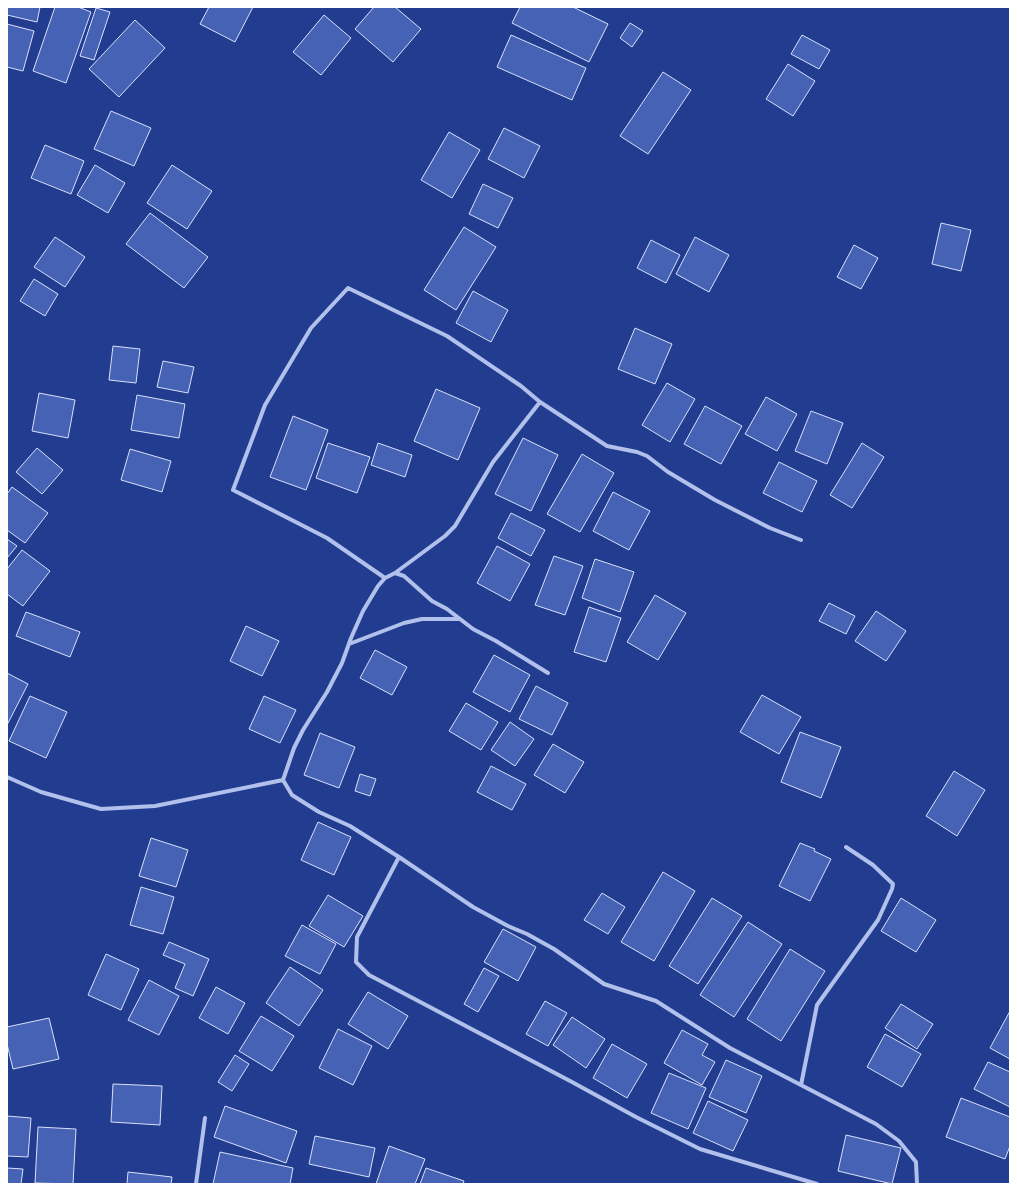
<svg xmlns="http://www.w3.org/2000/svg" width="1017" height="1191" viewBox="0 0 1017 1191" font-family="'Golos Text',sans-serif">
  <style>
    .building { fill: #4662b5; stroke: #d8e0f9 }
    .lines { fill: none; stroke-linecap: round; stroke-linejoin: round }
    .minor { stroke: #b2c1ec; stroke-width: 4 }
  </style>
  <rect width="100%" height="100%" fill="#223c90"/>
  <path class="building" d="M 7,7 L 40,7 L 37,22 L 7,15 Z
    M 55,7 L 78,7 L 91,12 L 66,83 L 33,71 Z
    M 209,7 L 253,7 L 235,42 L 200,24 Z
    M 374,7 L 395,7 L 421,29 L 393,62 L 355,29 Z
    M 520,7 L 573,7 L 608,24 L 589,62 L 512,23 Z
    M 96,8 L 110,12 L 94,60 L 80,56 Z
    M 324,15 L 351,38 L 321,75 L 293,52 Z
    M 135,20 L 165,48 L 119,97 L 89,69 Z
    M 630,23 L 643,31 L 632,47 L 620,38 Z
    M 7,24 L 34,31 L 23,71 L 7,67 Z
    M 511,35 L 586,68 L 572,100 L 497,67 Z
    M 802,35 L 830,50 L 819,69 L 791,54 Z
    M 788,64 L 815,81 L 793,116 L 766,99 Z
    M 663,72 L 691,90 L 648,154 L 620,136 Z
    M 111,111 L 151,128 L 134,166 L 94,149 Z
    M 504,128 L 540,146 L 524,178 L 488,159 Z
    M 449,132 L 480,150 L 452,198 L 421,180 Z
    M 45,145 L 84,161 L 71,194 L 31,178 Z
    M 95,165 L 125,183 L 108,213 L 77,195 Z
    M 172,165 L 212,191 L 187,229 L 147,203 Z
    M 483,184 L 513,198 L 498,228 L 469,214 Z
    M 150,213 L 208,257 L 184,288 L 126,244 Z
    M 941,223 L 971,230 L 961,271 L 932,264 Z
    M 464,227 L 496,247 L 456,310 L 424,290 Z
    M 55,237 L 85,257 L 65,287 L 34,267 Z
    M 695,237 L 729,255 L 709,292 L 676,274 Z
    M 651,240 L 680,255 L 666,283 L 637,268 Z
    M 854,245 L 878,258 L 861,289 L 837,277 Z
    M 34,279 L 58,294 L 45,316 L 20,301 Z
    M 473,291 L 508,310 L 491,342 L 456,323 Z
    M 635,328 L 672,344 L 655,384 L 618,369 Z
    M 113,346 L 140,349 L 136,383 L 109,380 Z
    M 163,361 L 194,367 L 188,393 L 157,387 Z
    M 667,383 L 695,399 L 670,442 L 642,425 Z
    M 436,389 L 480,408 L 458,460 L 414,441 Z
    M 39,393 L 75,400 L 68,438 L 32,431 Z
    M 137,395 L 185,404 L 179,438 L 131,430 Z
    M 766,397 L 797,414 L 777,451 L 745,434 Z
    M 705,406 L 742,426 L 721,464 L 684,444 Z
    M 811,411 L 843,423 L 827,464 L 795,451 Z
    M 293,416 L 328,430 L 306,490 L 270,477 Z
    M 523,438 L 558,455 L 531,511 L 495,494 Z
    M 328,443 L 370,457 L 357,493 L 316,478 Z
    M 378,443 L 412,455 L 405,477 L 371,465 Z
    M 862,443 L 884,457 L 852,508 L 830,495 Z
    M 37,448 L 63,470 L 42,494 L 16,472 Z
    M 130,449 L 171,461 L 162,492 L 121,480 Z
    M 582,454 L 614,473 L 580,532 L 547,514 Z
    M 779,462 L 817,481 L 802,512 L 763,493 Z
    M 12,487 L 48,513 L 25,543 L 7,530 L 7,494 Z
    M 613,492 L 650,511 L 629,550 L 593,531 Z
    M 511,513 L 545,530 L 531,556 L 498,538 Z
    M 7,539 L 17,546 L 7,558 Z
    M 497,546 L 530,564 L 510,601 L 477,583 Z
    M 22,550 L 50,571 L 23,606 L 7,594 L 7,569 Z
    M 554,556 L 583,566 L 565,615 L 535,605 Z
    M 595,559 L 634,572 L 620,612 L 582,598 Z
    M 655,595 L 686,613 L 658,660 L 627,642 Z
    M 829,603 L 855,616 L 846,634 L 819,621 Z
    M 589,607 L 621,618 L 606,662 L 574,652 Z
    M 876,611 L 906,631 L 886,661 L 855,641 Z
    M 26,612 L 80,632 L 70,657 L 16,636 Z
    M 246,626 L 279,641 L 262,676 L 230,661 Z
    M 375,650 L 407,667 L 392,695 L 360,678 Z
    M 494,655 L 530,675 L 510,712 L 473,692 Z
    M 7,673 L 28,684 L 7,725 Z
    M 536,686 L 568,703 L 552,735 L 519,719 Z
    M 762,695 L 801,717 L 779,754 L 740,732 Z
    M 30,696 L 67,712 L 46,758 L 9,741 Z
    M 264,696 L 296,710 L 280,743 L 249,729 Z
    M 466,703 L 498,722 L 481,750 L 449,731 Z
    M 510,722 L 534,739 L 515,766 L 491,750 Z
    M 800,732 L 841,747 L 821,798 L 781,782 Z
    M 320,733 L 355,747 L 339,788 L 304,775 Z
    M 553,744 L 584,762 L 565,793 L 534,775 Z
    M 491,766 L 526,784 L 512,810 L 477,792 Z
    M 954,771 L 985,790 L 957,836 L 926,816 Z
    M 360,774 L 376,779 L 370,796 L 355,791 Z
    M 318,822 L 351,837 L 334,875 L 301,860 Z
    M 151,838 L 188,850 L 176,887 L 139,876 Z
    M 800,843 L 815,849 L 814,851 L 831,859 L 810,901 L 779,886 Z
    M 663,872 L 695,891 L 654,961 L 621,942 Z
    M 141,887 L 174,897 L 163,934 L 130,925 Z
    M 602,893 L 625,907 L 608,934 L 584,920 Z
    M 328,895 L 363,916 L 344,947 L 309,926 Z
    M 712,898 L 742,916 L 698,984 L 669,966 Z
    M 901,898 L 936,920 L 916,952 L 881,931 Z
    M 748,922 L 782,944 L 734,1017 L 700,995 Z
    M 302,925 L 336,944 L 320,974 L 285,956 Z
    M 503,929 L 536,947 L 518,981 L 484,962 Z
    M 169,942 L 209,959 L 193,996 L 175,988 L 185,964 L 163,955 Z
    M 790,949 L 825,971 L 781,1041 L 747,1019 Z
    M 106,954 L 139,969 L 121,1010 L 88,995 Z
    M 290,967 L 323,990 L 299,1026 L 266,1003 Z
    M 484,968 L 499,976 L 478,1012 L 464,1004 Z
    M 149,980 L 179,996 L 159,1035 L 128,1020 Z
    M 216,987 L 245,1003 L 228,1034 L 199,1018 Z
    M 368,992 L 408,1016 L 388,1049 L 348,1024 Z
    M 545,1001 L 567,1013 L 548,1046 L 526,1034 Z
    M 901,1004 L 933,1024 L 917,1049 L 885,1028 Z
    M 1010,1011 L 1010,1059 L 990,1048 Z
    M 261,1016 L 294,1036 L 272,1071 L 239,1051 Z
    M 572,1017 L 605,1039 L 586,1068 L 553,1045 Z
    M 49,1018 L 59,1059 L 13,1069 L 7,1044 L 7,1027 Z
    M 338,1029 L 372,1046 L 353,1085 L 319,1068 Z
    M 682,1030 L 708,1044 L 702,1055 L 715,1062 L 702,1085 L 664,1063 Z
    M 885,1034 L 921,1054 L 902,1087 L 867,1067 Z
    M 612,1044 L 647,1064 L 627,1098 L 593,1078 Z
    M 235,1055 L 249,1064 L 232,1091 L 218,1082 Z
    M 726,1060 L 762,1076 L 746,1113 L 709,1097 Z
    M 988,1062 L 1010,1072 L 1010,1107 L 974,1089 Z
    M 669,1073 L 706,1088 L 688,1129 L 651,1113 Z
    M 113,1084 L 162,1086 L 160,1125 L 111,1122 Z
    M 961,1098 L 1010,1117 L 1010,1146 L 1005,1159 L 946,1137 Z
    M 708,1101 L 748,1120 L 733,1151 L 693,1133 Z
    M 225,1106 L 297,1131 L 286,1163 L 214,1137 Z
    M 7,1116 L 31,1118 L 28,1157 L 7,1156 Z
    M 38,1127 L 76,1129 L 73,1184 L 35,1183 Z
    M 846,1135 L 901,1148 L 892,1184 L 838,1171 Z
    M 315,1136 L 375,1148 L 369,1177 L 309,1164 Z
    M 389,1146 L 425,1159 L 415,1184 L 376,1184 Z
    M 220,1152 L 293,1168 L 290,1184 L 213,1184 Z
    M 7,1168 L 23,1169 L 21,1184 L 7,1184 Z
    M 426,1168 L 464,1181 L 463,1184 L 420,1184 Z
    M 128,1172 L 172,1177 L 171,1184 L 127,1184 Z"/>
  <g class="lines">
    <path class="minor" d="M 540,402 L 607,446 L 637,452 L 647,456 L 668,472 L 715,500 L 770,528 L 801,540
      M 385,578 L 327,538 L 233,490 L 265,405 L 311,328 L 348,288 L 447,336 L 521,386 L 540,402 L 493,462 L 455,526 L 445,536 L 395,573
      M 349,644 L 404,623 L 422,619 L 460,619
      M 548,673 L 496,641 L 473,629 L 447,609 L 432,601 L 404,576 L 395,573 L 385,578 L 378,586 L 363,611 L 351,638 L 342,663 L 327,692 L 303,730 L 294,748 L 283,780 L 292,795 L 319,812 L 350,826 L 399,857 L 473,907 L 508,926 L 527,934 L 554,949 L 604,984 L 656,1001 L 730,1048 L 876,1124 L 899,1141 L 916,1162 L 917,1184
      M 7,777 L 41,792 L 101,809 L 155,806 L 283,780
      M 399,857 L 357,937 L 356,962 L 369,975 L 572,1082 L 636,1117 L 700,1149 L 817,1184
      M 801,1085 L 817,1005 L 878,920 L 892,889 L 893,884 L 873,865 L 846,847
      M 196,1184 L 205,1118"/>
  </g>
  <rect width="1017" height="1191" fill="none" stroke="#ffffff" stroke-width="16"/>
</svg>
